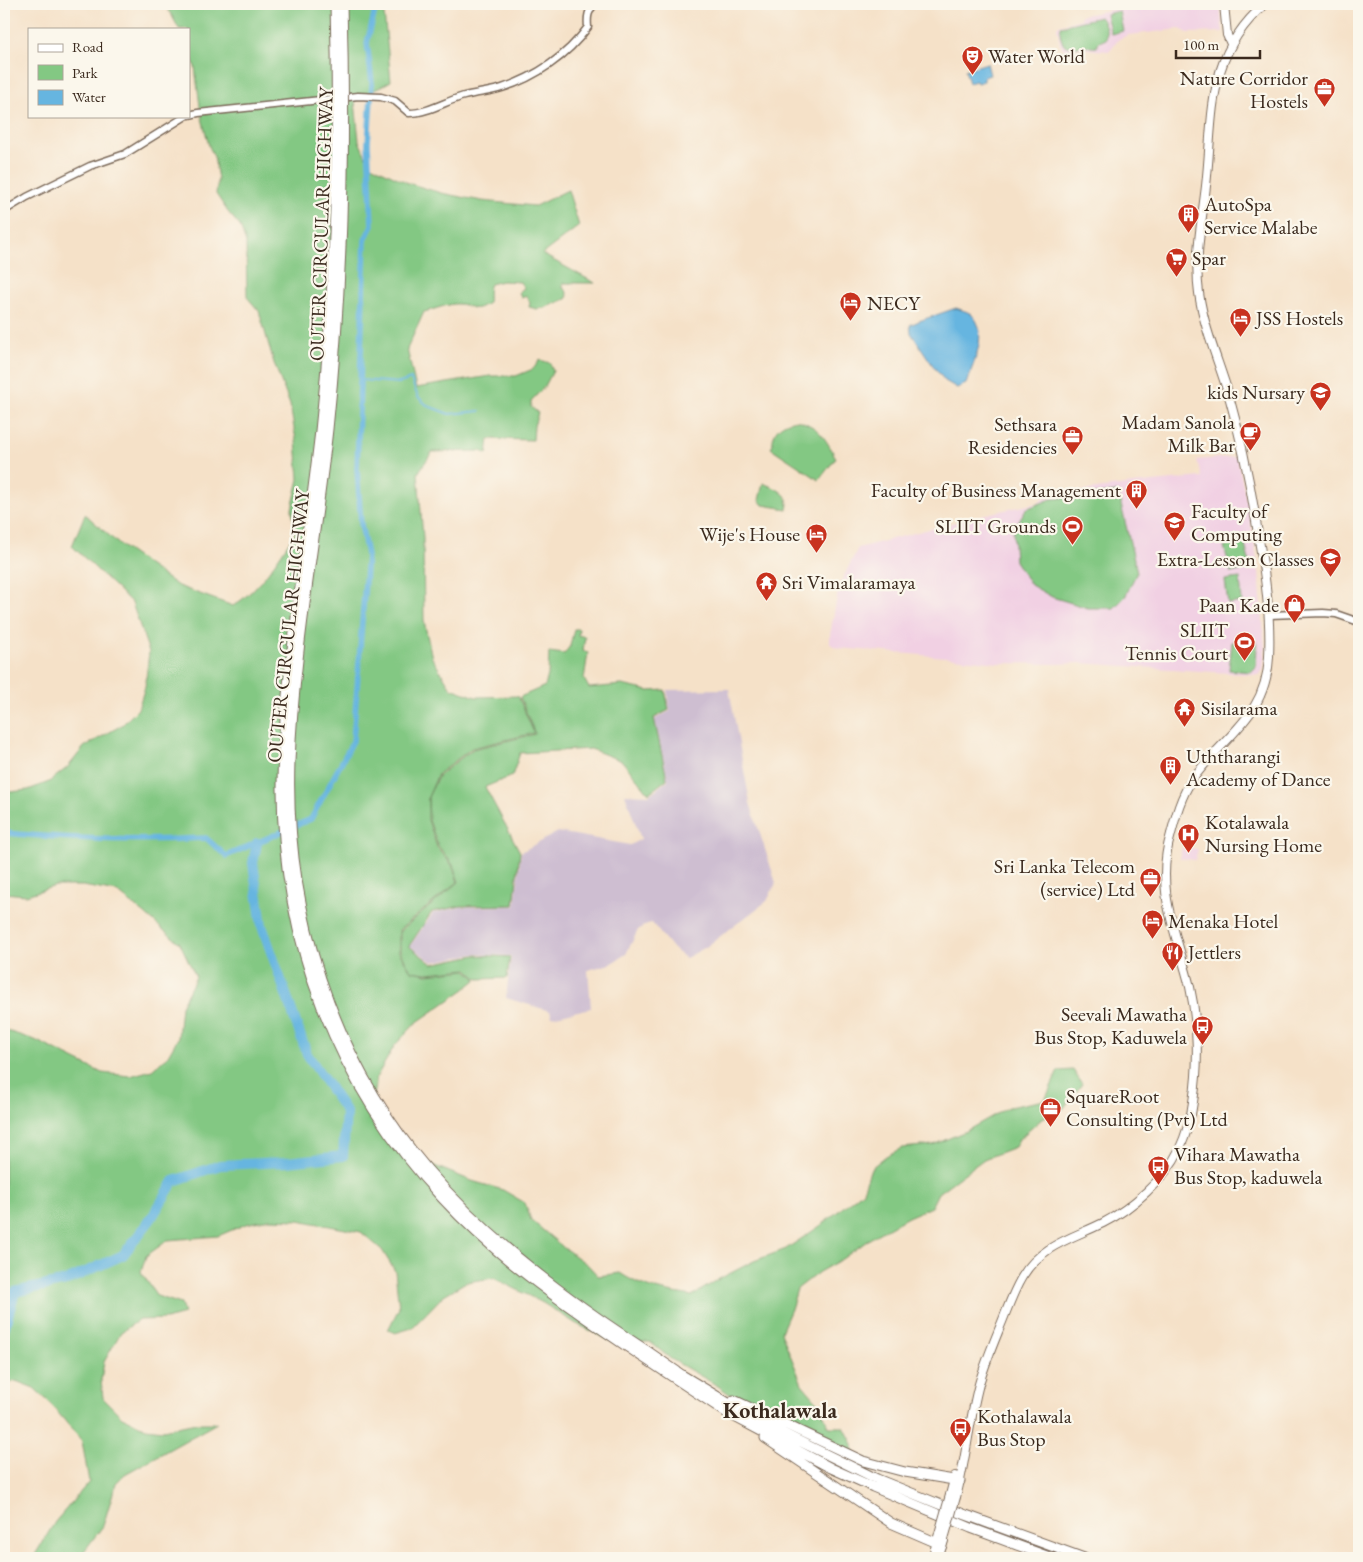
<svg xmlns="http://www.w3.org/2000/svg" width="1363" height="1562" viewBox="0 0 1363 1562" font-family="'EB Garamond',serif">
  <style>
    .built { fill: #f1d0e3 }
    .industrial { fill: #cebed1 }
    .green { fill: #83c883; stroke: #5f7950 }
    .water { fill: #66b5e0; stroke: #50707f }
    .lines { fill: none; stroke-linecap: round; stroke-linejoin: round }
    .stream { stroke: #66b5e0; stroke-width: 2 }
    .canal { stroke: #66b5e0; stroke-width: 5.5 }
    .river { stroke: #66b5e0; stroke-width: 10 }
    .minor-casing { stroke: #7c6a5a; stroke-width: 9 }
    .major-casing { stroke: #7c6a5a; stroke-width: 10 }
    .highway-casing { stroke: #7c6a5a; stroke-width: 11 }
    .minor { stroke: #fff; stroke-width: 6 }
    .major { stroke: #fff; stroke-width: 8 }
    .highway { stroke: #fff; stroke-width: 9 }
    .major-bridge-casing { stroke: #7c6a5a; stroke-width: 10; stroke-linecap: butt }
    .highway-bridge-casing { stroke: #7c6a5a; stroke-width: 11; stroke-linecap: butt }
    .major-bridge { stroke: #fff; stroke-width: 8 }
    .highway-bridge { stroke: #fff; stroke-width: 9 }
    .labels { text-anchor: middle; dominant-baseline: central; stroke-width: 4.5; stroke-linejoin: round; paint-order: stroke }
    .poi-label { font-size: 20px; fill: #3b2a1e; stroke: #fbf7ec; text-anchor: start }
    .street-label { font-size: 20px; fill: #3b2a1e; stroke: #fbf7ec }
    .quarter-label { font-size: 22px; font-weight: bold; fill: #3b2a1e; stroke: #fbf7ec }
  </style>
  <rect width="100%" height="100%" fill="#fbf7ec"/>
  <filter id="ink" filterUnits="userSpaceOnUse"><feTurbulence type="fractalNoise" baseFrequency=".02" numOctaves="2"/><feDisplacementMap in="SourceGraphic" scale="10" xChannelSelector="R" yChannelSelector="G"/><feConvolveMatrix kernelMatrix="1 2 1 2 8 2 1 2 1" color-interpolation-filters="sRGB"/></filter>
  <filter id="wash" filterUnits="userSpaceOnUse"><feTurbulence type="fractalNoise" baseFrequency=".0096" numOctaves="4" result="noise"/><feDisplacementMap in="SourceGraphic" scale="20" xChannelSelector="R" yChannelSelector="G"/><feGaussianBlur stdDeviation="1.12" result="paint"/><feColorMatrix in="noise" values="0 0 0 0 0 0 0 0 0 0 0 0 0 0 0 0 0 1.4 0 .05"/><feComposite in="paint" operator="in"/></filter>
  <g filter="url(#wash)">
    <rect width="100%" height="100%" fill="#f5e1c8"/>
    <path class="built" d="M 1139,4 L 1220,4 L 1223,32 L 1188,33 L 1180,29 L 1128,35 L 1119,39 L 1109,51 L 1094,50 L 1083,48 L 1065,51 L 1060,44 L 1057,27 L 1059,25 L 1081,19 L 1080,16 Z
      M 1231,457 L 1237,457 L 1249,512 L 1259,571 L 1265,650 L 1263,670 L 1259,675 L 1080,663 L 1057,664 L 998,663 L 945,657 L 838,648 L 830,644 L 830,635 L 839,586 L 858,548 L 982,515 L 1037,503 L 1044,498 L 1053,495 L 1133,484 L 1202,477 L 1197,460 Z
      M 1182,847 L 1198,849 L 1195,860 L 1180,858 Z"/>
    <path class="industrial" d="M 729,689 L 750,803 L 776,883 L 767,901 L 706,947 L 686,958 L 673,949 L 652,923 L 647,924 L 638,930 L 626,954 L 610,964 L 588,970 L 591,1008 L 552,1017 L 550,1011 L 506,998 L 511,956 L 474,954 L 432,962 L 410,946 L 433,913 L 461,907 L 515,906 L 521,852 L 558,832 L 630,845 L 641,839 L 625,794 L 649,795 L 668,780 L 655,719 L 670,711 L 667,690 Z"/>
    <path class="green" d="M 164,4 L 383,4 L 391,81 L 355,101 L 359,141 L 369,164 L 408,183 L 441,193 L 482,201 L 535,206 L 568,190 L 579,226 L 542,254 L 595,283 L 563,283 L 563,288 L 566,290 L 568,296 L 566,299 L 544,308 L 537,309 L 529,307 L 530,303 L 527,296 L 521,298 L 519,292 L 524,288 L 520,282 L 502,281 L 490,284 C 487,289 489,297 488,303 C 471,314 474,305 458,304 C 450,303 433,310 424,312 L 407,349 L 416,388 L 490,376 L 516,376 L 533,369 L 540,360 L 550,363 L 553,371 L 545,386 L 531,401 L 531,407 L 538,413 L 534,426 L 533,440 L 489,439 L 487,454 L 481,451 L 432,452 L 418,473 L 423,538 L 424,621 L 432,658 L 451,688 L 476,697 L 518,696 L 534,733 L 472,748 L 438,774 L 428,797 L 428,820 L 437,847 L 452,865 L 458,882 L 399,930 L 399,952 L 411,971 L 427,974 L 466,970 L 477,979 L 465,989 L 416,1023 L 395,1045 L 377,1076 L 373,1097 L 377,1124 L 398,1145 L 437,1167 L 472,1181 L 503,1190 L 525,1203 L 531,1220 L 564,1248 L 588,1265 L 598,1276 L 620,1273 C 644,1289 663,1291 692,1296 L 719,1279 L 754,1261 L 786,1249 L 820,1226 L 863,1191 L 871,1168 L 886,1156 L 902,1148 L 933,1145 L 966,1131 L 1009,1107 L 1045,1100 L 1058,1071 L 1073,1070 L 1082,1084 L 1063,1109 L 1043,1118 L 1019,1139 L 1015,1147 L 984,1159 L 938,1193 L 931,1207 L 908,1217 L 874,1236 L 842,1259 L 819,1272 L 797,1289 L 791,1309 L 781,1332 L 802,1384 L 819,1404 L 829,1427 L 844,1427 L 853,1444 L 853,1457 L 823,1450 L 777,1430 L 748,1407 L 718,1386 L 671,1359 L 650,1342 L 615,1343 L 575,1323 L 543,1303 L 494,1278 L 466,1282 L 444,1295 L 412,1328 L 395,1333 L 388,1330 L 399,1308 L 395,1271 L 382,1250 L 361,1232 L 298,1220 L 269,1219 L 246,1224 L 218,1236 L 168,1240 L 146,1256 L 141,1272 L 157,1296 L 181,1304 L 184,1314 L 166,1319 L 139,1320 L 121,1332 L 104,1362 L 101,1380 L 103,1398 L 122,1417 L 146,1428 L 163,1430 L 196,1423 L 217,1423 L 125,1474 L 116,1483 L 103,1526 L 79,1558 L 33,1558 L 55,1522 L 89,1482 L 82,1441 L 48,1401 L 34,1388 L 16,1381 L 4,1385 L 4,1030 L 35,1040 L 102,1073 L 130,1076 L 152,1070 L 167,1057 L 178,1038 L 181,1006 L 196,977 L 180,943 L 161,928 L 144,913 L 117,892 L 83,886 L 56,886 L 26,895 L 4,893 L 4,788 L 10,792 L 28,790 L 49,782 L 68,767 L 84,747 L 122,725 L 138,709 L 145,687 L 149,652 L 132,603 L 72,546 L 85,514 L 121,546 L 178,586 L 233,606 C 260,589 277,560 295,533 L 292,509 L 299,479 L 296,440 L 290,405 L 274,363 L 259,311 L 247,297 L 246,243 L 240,226 L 228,212 L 216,194 L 218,179 L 214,157 L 209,146 L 201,114 L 195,67 L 189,50 L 189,29 L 179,29 L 172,16 Z
      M 1119,11 L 1123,31 L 1111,34 L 1106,14 Z
      M 1100,17 C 1105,22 1108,32 1106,39 L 1097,43 L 1097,47 C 1092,48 1089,46 1084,46 C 1076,46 1071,49 1063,44 L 1060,35 L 1061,26 Z
      M 797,420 C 820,427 825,438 836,458 L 819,480 L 771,448 C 774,443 772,441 774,436 C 776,426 788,421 797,420 Z
      M 763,483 C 774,488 792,493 787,509 L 763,505 L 759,500 Z
      M 1118,492 L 1137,572 L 1125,597 L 1114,608 L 1088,608 L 1052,597 L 1031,585 L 1015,561 L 1013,530 L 1026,509 L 1051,499 Z
      M 1244,541 L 1251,568 L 1231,573 L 1224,546 Z
      M 1240,578 L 1242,602 L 1228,604 L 1225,580 Z
      M 574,629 L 579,629 L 578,635 L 585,637 L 583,651 L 588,653 L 584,679 L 589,688 L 622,685 L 649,691 L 665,690 L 669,710 L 654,718 L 667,779 L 649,793 L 622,761 L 591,749 L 520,753 L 512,776 L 485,787 L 520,852 L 514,905 L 461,906 L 432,912 L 409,946 L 432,964 L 475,955 L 510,957 L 507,978 L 478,979 L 467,969 L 427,973 L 411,971 L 400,951 L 400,931 L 459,882 L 453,865 L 438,846 L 429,820 L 428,797 L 439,775 L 473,749 L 535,734 L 520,697 L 545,686 L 548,675 L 549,652 L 564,654 L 570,646 Z
      M 1232,642 L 1257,643 L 1256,667 L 1251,672 L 1229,670 Z"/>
    <path class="water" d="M 987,63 L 990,75 L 984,77 L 984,81 L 977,83 L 976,81 L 969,83 L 965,70 Z
      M 956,308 C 961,310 967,311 971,314 C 990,331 973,364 966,384 L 957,388 L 945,381 L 934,367 L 911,333 L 910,325 L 919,321 Z"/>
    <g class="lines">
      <path class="stream" d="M 360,380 L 400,383 L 411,379 L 418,397 L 428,406 L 449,414 L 480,411"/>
      <path class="canal" d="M 4,833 C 70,839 139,842 206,838 L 226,856 L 311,819 L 353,741 L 367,555 L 361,524 L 357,469 L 365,240 L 372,225 L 368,143 L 372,83 L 367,43 L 374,15 L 374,4"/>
      <path class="river" d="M 4,1329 L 15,1292 L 66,1281 L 123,1255 L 151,1219 L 174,1181 L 220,1165 L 287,1162 L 343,1156 L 346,1112 L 307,1054 L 262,926 L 253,863 L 257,843"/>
    </g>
  </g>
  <g filter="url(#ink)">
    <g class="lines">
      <defs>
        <path id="minor" d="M 189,115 L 198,113 L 358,96 L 381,97 L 395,101 L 409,113 C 428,113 446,101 464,96 C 476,93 489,92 502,88 C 536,77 567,56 588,27 C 587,17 588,10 595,4
          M 4,211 L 27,197 L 90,166 L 125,154 L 186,116
          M 1269,615 L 1323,613 L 1336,614 L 1359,622"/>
        <path id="major" d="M 1224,4 L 1227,35 L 1231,44
          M 950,1495 L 955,1476
          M 956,1497 C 966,1460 969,1421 979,1384 C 985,1363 994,1342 1002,1322 C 1008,1307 1014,1290 1022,1277 C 1041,1245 1073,1238 1103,1223 C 1131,1209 1166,1178 1179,1150 C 1186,1135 1191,1118 1193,1102 C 1199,1065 1198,1023 1190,987 C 1177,934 1154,890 1171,834 C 1176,815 1181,796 1192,780 C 1223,736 1266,718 1269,657 C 1271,615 1265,574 1258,534 C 1251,487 1242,442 1229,396 C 1219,362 1204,329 1199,293 C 1194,258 1202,221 1206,186 C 1214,115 1205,56 1265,4
          M 932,1558 L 938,1539
          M 938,1558 L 944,1541"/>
        <path id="highway" d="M 646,1350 L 682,1375 L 758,1421 L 877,1479 L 966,1515 L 1084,1558
          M 641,1356 L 727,1413 L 831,1468 L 873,1487 L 971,1528 L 1052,1558
          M 734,1400 L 863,1461 L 905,1472 L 960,1481
          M 765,1438 L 891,1523 L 942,1545"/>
      </defs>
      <use href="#minor" class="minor-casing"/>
      <use href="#major" class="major-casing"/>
      <use href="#highway" class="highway-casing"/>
      <use href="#minor" class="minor"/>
      <use href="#major" class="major"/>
      <use href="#highway" class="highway"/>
      <defs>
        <path id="major-bridge" d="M 938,1537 L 950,1495
          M 944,1539 L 956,1497"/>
        <path id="highway-bridge" d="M 335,4 C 339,146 335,290 320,431 C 313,491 305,550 297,610 C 289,669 282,729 282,789 C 282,942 337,1086 442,1198 C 499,1260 571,1309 641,1356
          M 342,4 C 346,145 343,288 328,429 C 316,540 294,651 290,762 C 285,909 332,1058 428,1170 C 490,1242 567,1299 646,1350"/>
      </defs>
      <use href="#major-bridge" class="major-bridge-casing"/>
      <use href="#highway-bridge" class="highway-bridge-casing"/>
      <use href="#major-bridge" class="major-bridge"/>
      <use href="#highway-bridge" class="highway-bridge"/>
    </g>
  </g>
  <defs>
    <symbol id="theatre-pin" viewBox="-11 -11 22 30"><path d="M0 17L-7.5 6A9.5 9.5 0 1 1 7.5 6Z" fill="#c8321e" stroke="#fbf7ec"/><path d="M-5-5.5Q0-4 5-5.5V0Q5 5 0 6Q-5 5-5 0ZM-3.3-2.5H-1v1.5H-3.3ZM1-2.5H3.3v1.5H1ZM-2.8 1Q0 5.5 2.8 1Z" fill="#fff"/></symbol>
    <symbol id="office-pin" viewBox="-11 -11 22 30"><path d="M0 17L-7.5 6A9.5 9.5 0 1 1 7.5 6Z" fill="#c8321e" stroke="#fbf7ec"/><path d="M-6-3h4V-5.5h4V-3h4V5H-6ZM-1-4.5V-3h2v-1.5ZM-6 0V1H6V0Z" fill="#fff"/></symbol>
    <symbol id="building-pin" viewBox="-11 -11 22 30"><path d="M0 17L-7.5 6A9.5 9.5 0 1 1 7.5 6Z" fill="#c8321e" stroke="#fbf7ec"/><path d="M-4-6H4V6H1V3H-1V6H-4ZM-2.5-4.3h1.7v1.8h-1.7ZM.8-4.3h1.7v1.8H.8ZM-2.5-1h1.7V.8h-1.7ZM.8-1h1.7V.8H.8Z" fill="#fff"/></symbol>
    <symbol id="supermarket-pin" viewBox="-11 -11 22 30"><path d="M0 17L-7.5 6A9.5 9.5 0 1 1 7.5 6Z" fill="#c8321e" stroke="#fbf7ec"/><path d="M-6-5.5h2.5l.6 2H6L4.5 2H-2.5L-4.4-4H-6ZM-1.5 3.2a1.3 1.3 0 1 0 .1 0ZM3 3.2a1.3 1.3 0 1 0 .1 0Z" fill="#fff"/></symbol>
    <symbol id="hotel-pin" viewBox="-11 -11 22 30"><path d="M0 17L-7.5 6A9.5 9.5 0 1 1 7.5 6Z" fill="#c8321e" stroke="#fbf7ec"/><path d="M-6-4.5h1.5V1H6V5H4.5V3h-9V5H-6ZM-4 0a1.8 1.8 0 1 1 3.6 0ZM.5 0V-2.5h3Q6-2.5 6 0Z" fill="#fff"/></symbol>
    <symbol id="school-pin" viewBox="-11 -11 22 30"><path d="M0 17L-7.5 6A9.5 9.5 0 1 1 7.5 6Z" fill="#c8321e" stroke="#fbf7ec"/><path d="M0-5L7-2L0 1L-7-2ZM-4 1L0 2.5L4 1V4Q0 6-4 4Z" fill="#fff"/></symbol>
    <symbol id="cafe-pin" viewBox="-11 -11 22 30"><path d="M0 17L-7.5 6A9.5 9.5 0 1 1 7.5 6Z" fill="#c8321e" stroke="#fbf7ec"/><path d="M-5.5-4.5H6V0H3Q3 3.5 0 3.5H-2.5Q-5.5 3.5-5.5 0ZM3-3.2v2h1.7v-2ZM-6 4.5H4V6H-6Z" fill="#fff"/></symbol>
    <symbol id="university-pin" viewBox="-11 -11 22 30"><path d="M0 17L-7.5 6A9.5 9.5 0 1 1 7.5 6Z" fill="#c8321e" stroke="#fbf7ec"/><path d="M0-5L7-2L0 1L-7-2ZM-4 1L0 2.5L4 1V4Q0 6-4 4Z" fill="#fff"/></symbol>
    <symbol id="stadium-pin" viewBox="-11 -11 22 30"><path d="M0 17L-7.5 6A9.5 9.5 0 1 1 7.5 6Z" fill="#c8321e" stroke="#fbf7ec"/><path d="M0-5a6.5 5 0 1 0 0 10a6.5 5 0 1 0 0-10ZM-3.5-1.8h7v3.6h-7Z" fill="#fff"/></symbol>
    <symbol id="temple-pin" viewBox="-11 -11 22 30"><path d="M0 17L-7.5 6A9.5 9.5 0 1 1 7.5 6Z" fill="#c8321e" stroke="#fbf7ec"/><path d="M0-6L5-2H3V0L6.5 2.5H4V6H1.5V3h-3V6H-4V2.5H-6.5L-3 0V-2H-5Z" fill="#fff"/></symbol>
    <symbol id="shop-pin" viewBox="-11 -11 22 30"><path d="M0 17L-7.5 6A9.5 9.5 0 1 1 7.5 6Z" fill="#c8321e" stroke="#fbf7ec"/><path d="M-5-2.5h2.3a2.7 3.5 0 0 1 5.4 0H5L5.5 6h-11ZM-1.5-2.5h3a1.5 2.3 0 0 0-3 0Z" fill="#fff"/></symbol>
    <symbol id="hospital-pin" viewBox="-11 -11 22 30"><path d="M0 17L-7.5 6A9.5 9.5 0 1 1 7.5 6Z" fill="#c8321e" stroke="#fbf7ec"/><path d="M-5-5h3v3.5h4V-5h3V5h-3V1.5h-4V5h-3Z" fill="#fff"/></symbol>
    <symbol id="restaurant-pin" viewBox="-11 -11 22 30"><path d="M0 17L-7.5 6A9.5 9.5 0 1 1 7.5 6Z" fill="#c8321e" stroke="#fbf7ec"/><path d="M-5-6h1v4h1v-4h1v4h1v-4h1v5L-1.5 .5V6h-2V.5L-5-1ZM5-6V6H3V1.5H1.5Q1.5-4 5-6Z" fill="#fff"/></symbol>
    <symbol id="bus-pin" viewBox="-11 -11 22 30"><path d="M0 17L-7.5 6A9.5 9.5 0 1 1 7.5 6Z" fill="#c8321e" stroke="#fbf7ec"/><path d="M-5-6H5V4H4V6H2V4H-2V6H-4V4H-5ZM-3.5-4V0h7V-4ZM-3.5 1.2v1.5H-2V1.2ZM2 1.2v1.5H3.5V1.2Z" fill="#fff"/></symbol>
  </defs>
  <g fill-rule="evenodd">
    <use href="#theatre-pin" x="960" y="44" width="25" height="34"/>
    <use href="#office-pin" x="1312" y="76" width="25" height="34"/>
    <use href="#building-pin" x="1176" y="202" width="25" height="34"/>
    <use href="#supermarket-pin" x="1164" y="246" width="25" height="34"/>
    <use href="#hotel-pin" x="838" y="290" width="25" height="34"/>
    <use href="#hotel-pin" x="1228" y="306" width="25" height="34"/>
    <use href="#school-pin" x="1308" y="380" width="25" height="34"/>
    <use href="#cafe-pin" x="1238" y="420" width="25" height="34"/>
    <use href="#office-pin" x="1060" y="424" width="25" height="34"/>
    <use href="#building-pin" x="1124" y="478" width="25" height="34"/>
    <use href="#university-pin" x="1162" y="510" width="25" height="34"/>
    <use href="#stadium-pin" x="1060" y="514" width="25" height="34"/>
    <use href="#hotel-pin" x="804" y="522" width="25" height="34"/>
    <use href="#school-pin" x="1318" y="546" width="25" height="34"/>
    <use href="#temple-pin" x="754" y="570" width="25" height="34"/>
    <use href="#shop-pin" x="1282" y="592" width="25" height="34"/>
    <use href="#stadium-pin" x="1232" y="630" width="25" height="34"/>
    <use href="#temple-pin" x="1172" y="696" width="25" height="34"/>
    <use href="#building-pin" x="1158" y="754" width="25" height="34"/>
    <use href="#hospital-pin" x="1176" y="822" width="25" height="34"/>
    <use href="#office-pin" x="1138" y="866" width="25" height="34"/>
    <use href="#hotel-pin" x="1140" y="908" width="25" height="34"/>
    <use href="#restaurant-pin" x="1160" y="940" width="25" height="34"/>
    <use href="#bus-pin" x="1190" y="1014" width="25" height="34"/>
    <use href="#office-pin" x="1038" y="1096" width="25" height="34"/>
    <use href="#bus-pin" x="1146" y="1154" width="25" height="34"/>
    <use href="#bus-pin" x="948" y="1416" width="25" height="34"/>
  </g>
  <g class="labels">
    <g class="poi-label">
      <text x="988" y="56">Water World</text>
      <text x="1308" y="78" text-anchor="end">Nature Corridor<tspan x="1308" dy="23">Hostels</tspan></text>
      <text x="1204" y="204">AutoSpa<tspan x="1204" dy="23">Service Malabe</tspan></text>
      <text x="1192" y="258">Spar</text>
      <text x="867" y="303">NECY</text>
      <text x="1256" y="318">JSS Hostels</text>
      <text x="1305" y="392" text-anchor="end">kids Nursary</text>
      <text x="1235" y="422" text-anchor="end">Madam Sanola<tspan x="1235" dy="23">Milk Bar</tspan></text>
      <text x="1057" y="424" text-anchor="end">Sethsara<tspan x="1057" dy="23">Residencies</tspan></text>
      <text x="1121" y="490" text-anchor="end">Faculty of Business Management</text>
      <text x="1191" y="511">Faculty of<tspan x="1191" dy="23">Computing</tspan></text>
      <text x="1056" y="526" text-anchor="end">SLIIT Grounds</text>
      <text x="800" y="534" text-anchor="end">Wije's House</text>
      <text x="1314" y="559" text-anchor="end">Extra-Lesson Classes</text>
      <text x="782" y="582">Sri Vimalaramaya</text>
      <text x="1279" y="605" text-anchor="end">Paan Kade</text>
      <text x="1228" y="630" text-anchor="end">SLIIT<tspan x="1228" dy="23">Tennis Court</tspan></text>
      <text x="1201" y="708">Sisilarama</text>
      <text x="1186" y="756">Uththarangi<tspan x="1186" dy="23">Academy of Dance</tspan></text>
      <text x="1205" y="822">Kotalawala<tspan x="1205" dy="23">Nursing Home</tspan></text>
      <text x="1135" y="866" text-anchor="end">Sri Lanka Telecom<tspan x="1135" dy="23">(service) Ltd</tspan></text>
      <text x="1168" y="921">Menaka Hotel</text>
      <text x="1188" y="952">Jettlers</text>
      <text x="1187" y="1014" text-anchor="end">Seevali Mawatha<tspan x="1187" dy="23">Bus Stop, Kaduwela</tspan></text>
      <text x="1066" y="1096">SquareRoot<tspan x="1066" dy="23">Consulting (Pvt) Ltd</tspan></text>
      <text x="1174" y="1154">Vihara Mawatha<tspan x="1174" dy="23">Bus Stop, kaduwela</tspan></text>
      <text x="977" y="1416">Kothalawala<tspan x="977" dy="23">Bus Stop</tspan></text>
    </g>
    <g class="street-label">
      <text transform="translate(321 224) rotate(-88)">OUTER CIRCULAR HIGHWAY</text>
      <text transform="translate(288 626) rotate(-84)">OUTER CIRCULAR HIGHWAY</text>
    </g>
    <g class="quarter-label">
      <text x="780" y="1410">Kothalawala</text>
    </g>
  </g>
  <rect width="1363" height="1562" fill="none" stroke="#fbf7ec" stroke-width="20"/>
  <rect x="28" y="28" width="162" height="90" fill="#fbf7ec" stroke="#aea59a"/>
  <rect x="38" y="44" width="25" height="8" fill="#ffffff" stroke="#aea59a"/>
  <text x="72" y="52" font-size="15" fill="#3b2a1e">Road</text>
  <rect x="38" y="65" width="25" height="15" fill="#83c883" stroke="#aea59a"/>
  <text x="72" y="78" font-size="15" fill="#3b2a1e">Park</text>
  <rect x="38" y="90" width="25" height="15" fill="#66b5e0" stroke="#aea59a"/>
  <text x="72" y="102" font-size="15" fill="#3b2a1e">Water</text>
  <path d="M1176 50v8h84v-8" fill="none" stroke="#3b2a1e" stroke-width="2.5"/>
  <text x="1183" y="50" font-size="15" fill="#3b2a1e" stroke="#fbf7ec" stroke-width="4" paint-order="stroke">100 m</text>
</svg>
